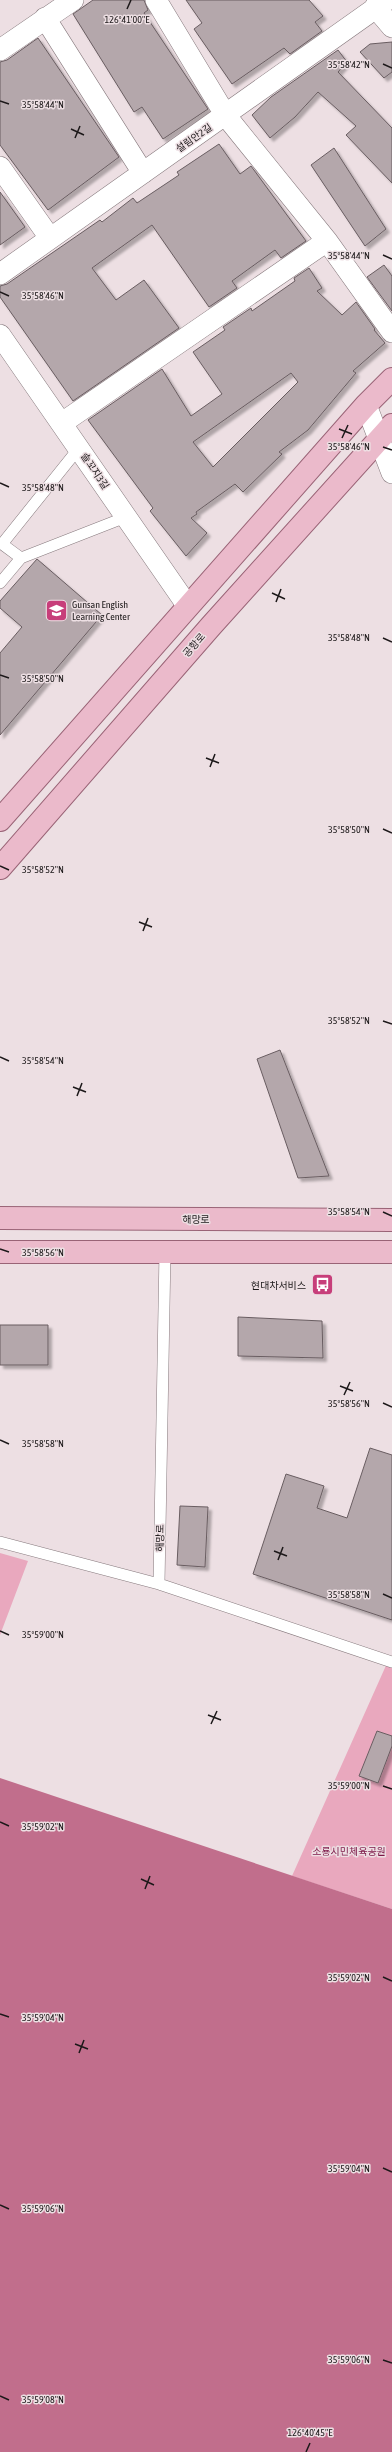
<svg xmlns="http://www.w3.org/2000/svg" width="392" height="2452" viewBox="0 0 392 2452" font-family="'Asap Condensed','Noto Sans KR',sans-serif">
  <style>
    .green { fill: #e9a8be }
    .water { fill: #c16e8c }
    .building { fill: #b4a7ab; stroke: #695d61; fill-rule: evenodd; filter: url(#shadow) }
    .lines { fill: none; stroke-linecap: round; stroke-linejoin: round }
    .lane-casing { stroke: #877a7e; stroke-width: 12 }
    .street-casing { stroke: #877a7e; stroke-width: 22 }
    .primary-casing { stroke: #996376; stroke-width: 24 }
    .lane { stroke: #fff; stroke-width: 11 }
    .street { stroke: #fff; stroke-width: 21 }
    .primary { stroke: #ebbacb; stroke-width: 22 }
    .ticks { fill: none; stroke: #1c1819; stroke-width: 1.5 }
    .labels { text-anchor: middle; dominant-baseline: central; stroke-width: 3; stroke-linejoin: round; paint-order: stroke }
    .street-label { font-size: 10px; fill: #1c1819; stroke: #eddfe3 }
    .poi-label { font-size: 10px; fill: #1c1819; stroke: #eddfe3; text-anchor: start }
    .park-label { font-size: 10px; fill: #7c1747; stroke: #eddfe3 }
    .ticks-label { font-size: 10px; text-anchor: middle; fill: #1c1819; stroke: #eddfe3; stroke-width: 3; stroke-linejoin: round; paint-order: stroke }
  </style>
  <defs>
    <filter id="shadow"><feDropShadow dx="3.5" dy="3.5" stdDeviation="1" flood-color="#0004"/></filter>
  </defs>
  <rect width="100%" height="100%" fill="#eddfe3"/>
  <path class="green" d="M 0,1553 L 28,1561 L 0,1635 Z
    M 388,1661 L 392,1662 L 392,1909 L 292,1876 Z"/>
  <path class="water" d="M 0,1778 L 392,1909 L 392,2452 L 0,2452 Z"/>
  <path class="building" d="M 93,0 L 144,0 L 148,10 L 144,13 L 208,109 L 163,139 L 142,107 L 134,112 L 73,14 Z
    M 186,0 L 309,0 L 323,16 L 315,22 L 322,31 L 290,54 L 284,48 L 232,84 L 194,29 L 202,23 Z
    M 38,38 L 119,157 L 48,210 L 0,145 L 0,62 L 7,60 Z
    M 392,42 L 392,72 L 384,78 L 360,52 L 370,44 Z
    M 338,50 L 347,62 L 338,72 L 392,128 L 392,183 L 346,135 L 356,126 L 318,92 L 295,117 L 270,138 L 252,115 L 271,97 Z
    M 219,144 L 240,174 L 251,166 L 306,241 L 281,258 L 275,250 L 232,281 L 237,288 L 209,307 L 152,225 L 92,268 L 116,300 L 144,280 L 179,328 L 73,401 L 0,297 L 0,286 L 7,284 L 100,220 L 102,222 L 133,198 L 137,203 L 179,175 L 177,172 Z
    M 334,148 L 386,229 L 365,246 L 311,165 Z
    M 0,192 L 25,227 L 0,245 Z
    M 384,265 L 392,276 L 392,311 L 367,277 Z
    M 309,268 L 322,288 L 317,291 L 342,315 L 356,302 L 375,329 L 374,330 L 385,343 L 353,371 L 356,373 L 308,430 L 279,452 L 282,454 L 243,492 L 235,484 L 196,512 L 197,514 L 191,518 L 207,533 L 186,556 L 150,511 L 153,508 L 88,420 L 162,369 L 191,416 L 222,394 L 193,352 L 225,330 L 223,327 L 251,308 L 252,311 L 295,281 L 294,278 ZM 291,373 L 298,382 L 213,467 L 193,442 Z
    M 37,559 L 102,615 L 0,735 L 0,653 L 22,627 L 0,608 L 0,601 Z
    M 280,1050 L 329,1176 L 298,1178 L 257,1059 Z
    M 238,1317 L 322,1321 L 323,1358 L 238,1356 Z
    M 0,1325 L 48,1325 L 48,1365 L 0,1365 Z
    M 370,1448 L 392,1455 L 392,1620 L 253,1574 L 286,1474 L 324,1486 L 317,1508 L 347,1518 Z
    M 180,1506 L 208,1507 L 205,1567 L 177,1565 Z
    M 377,1731 L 392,1736 L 392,1746 L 378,1783 L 359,1776 Z"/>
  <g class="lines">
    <defs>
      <path id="lane" d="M 21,558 L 2,544 L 79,448
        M 0,583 L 21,558 L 126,517
        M 0,1542 L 159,1584 L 165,1252
        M 159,1584 L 392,1662"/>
      <path id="street" d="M 156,0 L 226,116 L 327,241 L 392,332
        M 375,7 L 392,27
        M 45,18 L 143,173
        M 0,50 L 73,0
        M 0,167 L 50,238
        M 0,274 L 387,0
        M 0,335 L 187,605
        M 366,405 L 392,473
        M 62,423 L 327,241"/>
      <path id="primary" d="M 0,820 L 366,405 L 392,379
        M 0,868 L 211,626 L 392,425
        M 0,1218 L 392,1220
        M 0,1252 L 392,1252"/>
    </defs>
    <use href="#lane" class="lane-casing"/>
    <use href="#street" class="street-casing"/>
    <use href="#primary" class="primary-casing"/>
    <use href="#lane" class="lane"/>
    <use href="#street" class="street"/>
    <use href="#primary" class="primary"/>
  </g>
  <path class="ticks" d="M 127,9 L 131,0M 383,64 L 392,68M 0,101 L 9,104M 71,129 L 84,135M 75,138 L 80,126M 383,255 L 392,259M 0,292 L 9,296M 339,429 L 352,434M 342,438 L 348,425M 383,447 L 392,450M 0,483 L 9,487M 272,593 L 285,599M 276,602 L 281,589M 383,638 L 392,642M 0,675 L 9,678M 206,758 L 219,763M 210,767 L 215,754M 383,829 L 392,833M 0,866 L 9,870M 139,922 L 152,927M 143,931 L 148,918M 383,1021 L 392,1024M 0,1057 L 9,1061M 73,1087 L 86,1092M 77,1096 L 82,1083M 383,1212 L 392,1216M 0,1249 L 9,1252M 340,1386 L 353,1391M 344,1395 L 350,1382M 383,1403 L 392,1407M 0,1440 L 9,1444M 274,1551 L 287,1556M 278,1560 L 283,1547M 383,1594 L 392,1598M 0,1631 L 9,1635M 208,1715 L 221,1720M 211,1724 L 217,1711M 383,1786 L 392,1789M 0,1822 L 9,1826M 141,1879 L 154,1885M 145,1889 L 150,1876M 383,1977 L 392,1981M 0,2014 L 9,2017M 75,2044 L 88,2049M 79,2053 L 84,2040M 383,2168 L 392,2172M 0,2205 L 9,2209M 383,2360 L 392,2363M 0,2396 L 9,2400M 306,2452 L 310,2443"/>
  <defs>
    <symbol id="school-square" viewBox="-11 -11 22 22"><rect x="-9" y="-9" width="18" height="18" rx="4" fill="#c73e7a" stroke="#eddfe3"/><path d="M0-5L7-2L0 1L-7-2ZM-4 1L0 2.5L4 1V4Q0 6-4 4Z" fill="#fff"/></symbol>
    <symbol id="bus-square" viewBox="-11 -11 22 22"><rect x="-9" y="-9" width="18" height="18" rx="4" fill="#c73e7a" stroke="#eddfe3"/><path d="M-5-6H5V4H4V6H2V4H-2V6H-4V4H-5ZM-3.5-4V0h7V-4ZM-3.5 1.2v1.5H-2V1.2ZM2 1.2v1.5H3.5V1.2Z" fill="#fff"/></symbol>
  </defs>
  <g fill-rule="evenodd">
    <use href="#school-square" x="44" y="598" width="25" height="25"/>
    <use href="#bus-square" x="310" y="1272" width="25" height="25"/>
  </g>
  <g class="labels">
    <g class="street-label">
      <text transform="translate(194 138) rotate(-35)">설림안2길</text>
      <text transform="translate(95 471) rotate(56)">솔꼬지3길</text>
      <text transform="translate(194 645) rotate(-49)">공항로</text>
      <text x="196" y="1219">해망로</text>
      <text transform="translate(160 1538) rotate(-89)">해망로</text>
    </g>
    <g class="poi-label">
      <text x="72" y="604">Gunsan English<tspan x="72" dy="12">Learning Center</tspan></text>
      <text x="306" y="1285" text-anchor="end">현대차서비스</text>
    </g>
    <g class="park-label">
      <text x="349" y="1851">소룡시민체육공원</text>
    </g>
  </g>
  <g class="ticks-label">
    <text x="127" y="23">126°41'00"E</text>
    <text x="349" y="68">35°58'42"N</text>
    <text x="43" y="108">35°58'44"N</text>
    <text x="349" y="259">35°58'44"N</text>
    <text x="43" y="299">35°58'46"N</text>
    <text x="349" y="450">35°58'46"N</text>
    <text x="43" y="491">35°58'48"N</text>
    <text x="349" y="641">35°58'48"N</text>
    <text x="43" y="682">35°58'50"N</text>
    <text x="349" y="833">35°58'50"N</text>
    <text x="43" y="873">35°58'52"N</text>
    <text x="349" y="1024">35°58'52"N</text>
    <text x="43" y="1064">35°58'54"N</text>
    <text x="349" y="1215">35°58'54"N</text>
    <text x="43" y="1256">35°58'56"N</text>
    <text x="349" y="1407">35°58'56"N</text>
    <text x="43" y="1447">35°58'58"N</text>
    <text x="349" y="1598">35°58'58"N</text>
    <text x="43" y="1638">35°59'00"N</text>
    <text x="349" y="1789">35°59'00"N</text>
    <text x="43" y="1830">35°59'02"N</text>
    <text x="349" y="1981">35°59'02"N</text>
    <text x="43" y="2021">35°59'04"N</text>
    <text x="349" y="2172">35°59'04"N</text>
    <text x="43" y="2212">35°59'06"N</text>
    <text x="349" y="2363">35°59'06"N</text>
    <text x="43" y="2403">35°59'08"N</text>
    <text x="310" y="2436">126°40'45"E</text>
  </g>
</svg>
